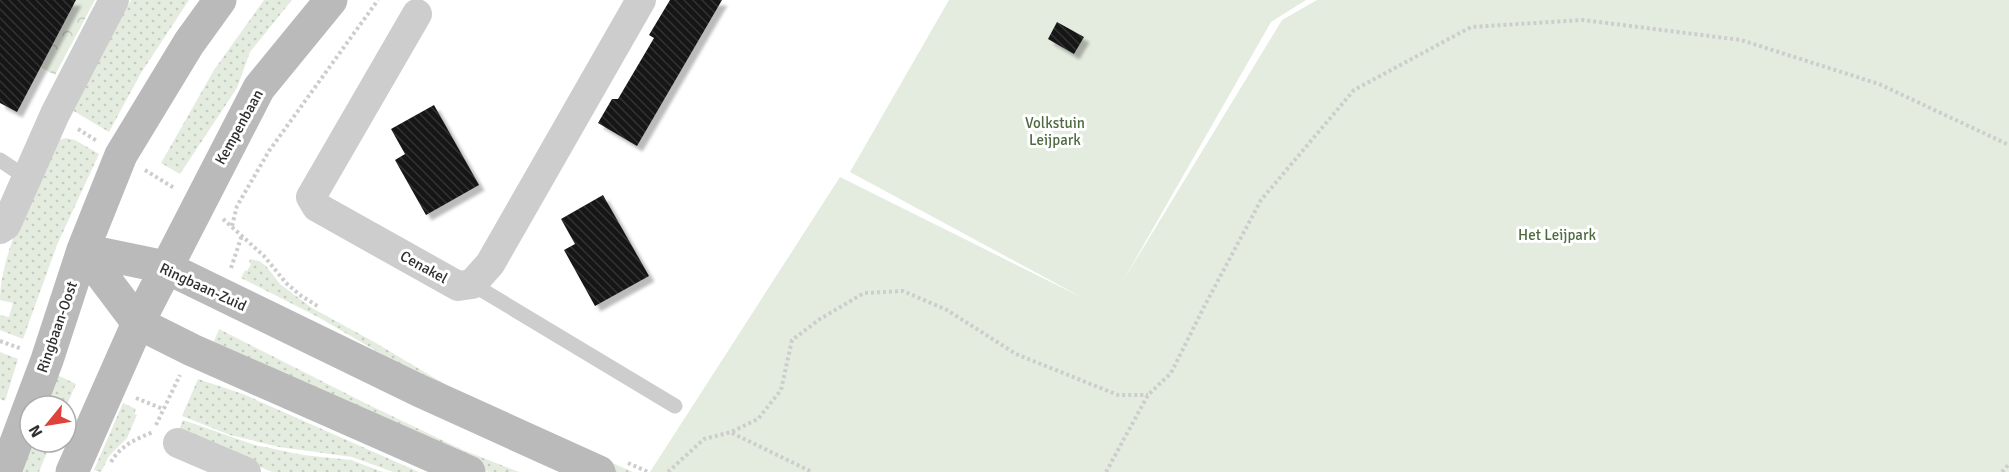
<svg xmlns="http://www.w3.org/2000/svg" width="2009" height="472" viewBox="0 0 2009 472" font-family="Signika,sans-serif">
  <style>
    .grass { fill: url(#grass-dots) }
    .forest { fill: url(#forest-crowns) }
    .green { fill: #e4ecdf }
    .building { fill: url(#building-back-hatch); filter: url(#shadow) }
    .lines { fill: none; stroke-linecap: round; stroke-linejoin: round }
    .path { stroke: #cdcdcd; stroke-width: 4; stroke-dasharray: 3 3; stroke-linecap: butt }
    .lane { stroke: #cdcdcd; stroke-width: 15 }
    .street { stroke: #cdcdcd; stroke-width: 30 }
    .secondary { stroke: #bababa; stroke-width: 33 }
    .labels { text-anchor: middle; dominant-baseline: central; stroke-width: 6; stroke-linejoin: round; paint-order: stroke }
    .park-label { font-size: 15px; fill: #4e6a3f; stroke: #fff }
    .street-label { font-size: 15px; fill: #303030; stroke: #fff }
  </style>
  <defs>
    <pattern id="grass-dots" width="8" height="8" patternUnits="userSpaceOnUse" patternTransform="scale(1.5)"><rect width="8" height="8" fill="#e4ecdf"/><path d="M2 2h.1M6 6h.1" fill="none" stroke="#c4cbc0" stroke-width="1.8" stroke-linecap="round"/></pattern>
    <pattern id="forest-crowns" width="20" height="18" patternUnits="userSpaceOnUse" patternTransform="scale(1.5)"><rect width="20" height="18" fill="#e4ecdf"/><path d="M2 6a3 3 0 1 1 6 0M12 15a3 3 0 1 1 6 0" fill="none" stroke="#c4cbc0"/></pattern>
    <pattern id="building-back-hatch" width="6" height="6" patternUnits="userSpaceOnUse" patternTransform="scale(1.5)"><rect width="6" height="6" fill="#171717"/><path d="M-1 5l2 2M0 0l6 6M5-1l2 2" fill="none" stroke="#303030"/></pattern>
    <filter id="shadow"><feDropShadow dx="5.5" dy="5.5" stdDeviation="1.5" flood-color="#0004"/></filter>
  </defs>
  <rect width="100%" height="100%" fill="#fff"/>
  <path class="grass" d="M 131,0 L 189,0 L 141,73 L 109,132 L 72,110 L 75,101 Z
    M 264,0 L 292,0 L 250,52 L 237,88 L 180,174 L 161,163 L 214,70 Z
    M 66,138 L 75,140 L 99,154 L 57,245 L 23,339 L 0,330 L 0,315 L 9,317 L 13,303 L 0,300 C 0,255 33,191 50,148 L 56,141 Z
    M 250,259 L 259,261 L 266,266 L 280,284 L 312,308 L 376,343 L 478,404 L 633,472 L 609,472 L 438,387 L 318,317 L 241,278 L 245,270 L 247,271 L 251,264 L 249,262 Z
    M 219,329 L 369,405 L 463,450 L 519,472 L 488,472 L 353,413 L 212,346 Z
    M 0,352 L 18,359 L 5,401 L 0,399 Z
    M 55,374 L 76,384 L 66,407 L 45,406 Z
    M 198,379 L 243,394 L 419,472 L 393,472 L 352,457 L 279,447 L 230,435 L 182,416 Z
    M 123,403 L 136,409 L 134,414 L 137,415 L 127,438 L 109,456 L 101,472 L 94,470 Z
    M 183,420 L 255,445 L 303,455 L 351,460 L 383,472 L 272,472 L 178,432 Z
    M 33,442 L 51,442 L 39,472 L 23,472 Z"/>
  <path class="forest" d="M 76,0 L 95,0 L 55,75 L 40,67 Z"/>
  <path class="green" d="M 949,0 L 1306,0 L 1271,22 L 1123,281 L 1282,20 L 1317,0 L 2009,0 L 2009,472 L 650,472 L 840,177 L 1081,297 L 850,172 Z"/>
  <path class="building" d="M 0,0 L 76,0 L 17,112 L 0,103 Z
    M 670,0 L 722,0 L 637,146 L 598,123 L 612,99 L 618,99 L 654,38 L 649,35 Z
    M 1057,22 L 1084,37 L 1074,54 L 1048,39 Z
    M 434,105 L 479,185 L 426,215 L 395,160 L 405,154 L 391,129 Z
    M 603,195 L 649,276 L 595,306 L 564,250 L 575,244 L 561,219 Z"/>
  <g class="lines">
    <path class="path" d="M 78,129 L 97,141
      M 145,170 L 174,188
      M 223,219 L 264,256 L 286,283 L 300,295 L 319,307
      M 232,226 L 237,206 L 269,151 L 378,0
      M 231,268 L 242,235
      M 0,341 L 22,349
      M 136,398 L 163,409
      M 156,425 L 180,375
      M 732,433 L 812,472
      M 111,462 C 121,445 136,439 153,432
      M 628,463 L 648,472
      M 668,472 L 704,439 L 731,432 L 758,419 L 781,390 L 792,340 L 820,319 L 864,293 L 903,291 L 947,310 L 1016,354 L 1118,395 L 1148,395
      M 1106,472 L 1148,395 L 1171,373 L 1205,305 L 1261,200 L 1354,90 L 1471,27 L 1583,20 L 1741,40 L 1879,84 L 2009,145
      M 2002,472 L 2009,464"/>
    <path class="lane" d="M 0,160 L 27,178
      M 472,284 L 675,406"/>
    <path class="street" d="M 417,14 L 311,197 L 317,207 L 458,286 L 472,284 L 490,264 L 641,0
      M 0,229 L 6,225 L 55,114 L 114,0
      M 178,443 L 246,472"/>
    <path class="secondary" d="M 83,250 L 165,267 L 418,390 L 599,472
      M 83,250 L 138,323 L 192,350 L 469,472
      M 5,472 L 47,360 L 83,250 L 121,155 L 189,43 L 220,0
      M 72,472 L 138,323 L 259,88 L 331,0"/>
  </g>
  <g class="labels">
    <g class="park-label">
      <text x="1055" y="123">Volkstuin<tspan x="1055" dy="17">Leijpark</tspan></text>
      <text x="1557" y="235">Het Leijpark</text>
    </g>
    <g class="street-label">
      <text transform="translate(239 127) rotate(-61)">Kempenbaan</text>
      <text transform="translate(424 267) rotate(29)">Cenakel</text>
      <text transform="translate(203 287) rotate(25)">Ringbaan-Zuid</text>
      <text transform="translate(57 327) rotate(-71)">Ringbaan-Oost</text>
    </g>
  </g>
  <g transform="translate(48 424) rotate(240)"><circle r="28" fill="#ffffff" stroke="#acacac" stroke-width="1.5"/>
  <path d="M0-4.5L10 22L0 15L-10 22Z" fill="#de423b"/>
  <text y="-9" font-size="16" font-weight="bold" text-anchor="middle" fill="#303030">N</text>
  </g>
</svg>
